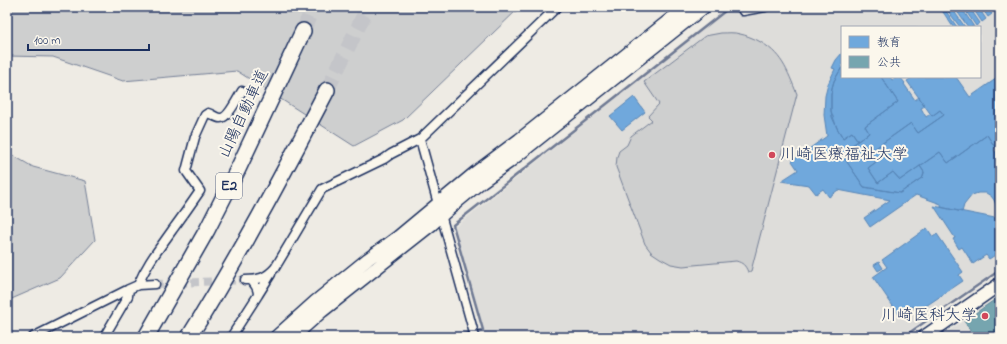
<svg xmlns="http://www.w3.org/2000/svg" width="1007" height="344" viewBox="0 0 1007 344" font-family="'Indie Flower','Klee One',sans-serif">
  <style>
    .built { fill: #deddda; fill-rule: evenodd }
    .green { fill: #cecfcf; stroke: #747f96 }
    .schools { fill: #6fa8dc; stroke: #5684b6 }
    .public { fill: #76a5af; stroke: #5b8297 }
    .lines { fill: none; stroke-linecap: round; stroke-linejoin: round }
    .stream { stroke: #6d7892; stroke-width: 2.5 }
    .street-tunnel { stroke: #c4c5c9; stroke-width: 8; stroke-dasharray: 8 4; stroke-linecap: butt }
    .highway-tunnel { stroke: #c4c5c9; stroke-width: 15; stroke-dasharray: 15 8; stroke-linecap: butt }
    .street-casing { stroke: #1b2f5e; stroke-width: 11 }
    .secondary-casing { stroke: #1b2f5e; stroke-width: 15 }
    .highway-casing { stroke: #1b2f5e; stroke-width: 18 }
    .street { stroke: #fbf7ec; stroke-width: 8 }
    .secondary { stroke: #fbf7ec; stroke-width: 12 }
    .highway { stroke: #fbf7ec; stroke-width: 15 }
    .poi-dot { fill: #d1495b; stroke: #fbf7ec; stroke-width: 1.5 }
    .labels { text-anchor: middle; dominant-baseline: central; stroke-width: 4; stroke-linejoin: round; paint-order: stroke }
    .shield { fill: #fbf7ec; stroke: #5e6b89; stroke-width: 1 }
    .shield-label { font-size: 15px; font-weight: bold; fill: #1b2f5e }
    .street-label { font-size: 16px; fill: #1b2f5e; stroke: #fbf7ec }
    .poi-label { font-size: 16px; fill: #1b2f5e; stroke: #fbf7ec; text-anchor: start }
  </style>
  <rect width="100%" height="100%" fill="#eeebe4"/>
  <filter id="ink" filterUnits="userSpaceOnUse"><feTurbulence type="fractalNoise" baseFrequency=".025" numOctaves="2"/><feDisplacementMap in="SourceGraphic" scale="8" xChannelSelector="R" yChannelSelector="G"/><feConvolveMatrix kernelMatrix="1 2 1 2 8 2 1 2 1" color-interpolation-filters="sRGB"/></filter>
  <g filter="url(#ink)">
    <path class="built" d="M 776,7 L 1000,7 L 1000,268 L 899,337 L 479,337 L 477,332 L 484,330 L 455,227 L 723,13 L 734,12 L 740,9 L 742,13 ZM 842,27 L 980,27 L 980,77 L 842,77 Z
      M 1000,295 L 1000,337 L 940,337 Z"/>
    <path class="green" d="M 7,7 L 520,7 L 403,120 L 354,146 L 237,71 L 123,81 L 53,57 L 7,56 Z
      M 721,33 C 727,33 734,32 740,34 C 746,35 752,38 757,40 C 782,53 787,70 797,94 L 751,271 L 748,272 C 745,265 743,263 736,261 L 683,266 L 671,264 L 660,258 L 651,252 L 645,244 L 616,167 L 617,157 L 619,151 L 627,145 L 631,136 L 652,120 L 648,116 L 659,104 L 644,82 L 705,36 Z
      M 7,152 L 33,167 L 85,181 L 95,240 L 60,278 L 7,301 Z"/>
    <path class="schools" d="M 943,7 L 957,27 L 953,27 L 941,9 Z
      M 945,7 L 951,7 L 965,27 L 960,27 Z
      M 954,7 L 961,7 L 974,27 L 968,27 Z
      M 963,7 L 969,7 L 980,23 L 976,26 Z
      M 972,7 L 978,7 L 986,19 L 982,22 Z
      M 981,7 L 987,7 L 992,14 L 988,17 Z
      M 842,53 L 842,67 L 834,81 L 832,88 L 831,95 L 831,111 L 837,128 L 843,138 L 852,132 L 858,141 L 848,148 L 850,150 L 847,152 L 849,154 L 847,155 L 848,157 L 845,159 L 864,187 L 900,193 L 923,177 L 924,172 L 920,166 L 940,152 L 948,163 L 987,135 L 995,147 L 994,150 L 1000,158 L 1000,212 L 997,210 L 996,205 L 994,200 L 991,196 L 986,193 L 978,193 L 972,195 L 964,205 L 962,212 L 941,207 L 941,204 L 916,195 L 870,227 L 864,218 L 890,200 L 838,190 L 829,197 L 823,189 L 816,194 L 809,185 L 781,181 L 798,170 L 792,161 L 827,136 L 824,115 L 825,96 L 828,84 L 835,69 L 832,68 L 836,60 Z
      M 842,67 L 842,77 L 881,77 L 898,102 L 865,126 L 869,133 L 858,141 L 852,132 L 843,138 L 837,128 L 832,117 L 831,111 L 831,95 L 832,88 L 834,81 Z
      M 1000,76 L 1000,143 L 995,147 L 987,135 L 948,163 L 940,152 L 900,180 L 893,172 L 878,183 L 868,168 L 876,162 L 870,152 L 911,123 L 918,133 L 944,115 L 940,110 L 932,116 L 907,81 L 913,77 L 956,77 L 970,97 Z
      M 881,77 L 890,77 L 892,80 L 897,77 L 900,77 L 905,83 L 904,84 L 915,100 L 919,97 L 925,106 L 921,108 L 926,117 L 930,114 L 932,116 L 940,110 L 944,115 L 918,133 L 911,123 L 870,152 L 876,162 L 868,168 L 878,183 L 893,172 L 900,180 L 920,166 L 924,172 L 923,177 L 900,193 L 864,187 L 845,159 L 848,157 L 847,155 L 849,154 L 847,152 L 850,150 L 848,148 L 869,133 L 865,126 L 898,102 Z
      M 634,97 L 645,112 L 622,130 L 610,116 Z
      M 934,206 L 1000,219 L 1000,252 L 989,259 L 986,255 L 973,264 L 962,247 L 959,249 L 953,239 L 955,238 Z
      M 927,228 L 933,237 L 937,234 L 963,272 L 959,275 L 963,281 L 917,312 L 913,306 L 899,315 L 873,277 L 887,267 L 882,260 Z
      M 879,262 L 883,268 L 878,271 L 874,265 Z"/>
    <path class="public" d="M 1000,296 L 1000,337 L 981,337 L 981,336 L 980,335 L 977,337 L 975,337 L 964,321 Z"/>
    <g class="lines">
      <path class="stream" d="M 449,337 L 483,330 L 453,225 L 725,11 L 739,8
        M 903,337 L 1000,270"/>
      <path class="street-tunnel" d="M 155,284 L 245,280"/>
      <path class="highway-tunnel" d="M 303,31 L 313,7
        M 327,90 L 368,7"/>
      <defs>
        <path id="street" d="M 741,7 L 743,11 L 765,7
          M 420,139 L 475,337
          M 245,280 C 259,280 266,278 275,268 L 322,189 L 384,159 L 391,154 L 420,139 L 557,7
          M 138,285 C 147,263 159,249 173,229 C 182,217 191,204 200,191 L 186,171 L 195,137 L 205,115 L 208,113 C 212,114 216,118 220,118 C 228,119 238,97 242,91
          M 258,295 L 271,274
          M 33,337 L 129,289 L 138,285 L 155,284
          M 104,337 L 128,296 L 129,289
          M 231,337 L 258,295 C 258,288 255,285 251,280"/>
        <path id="secondary" d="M 276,337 L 315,302 L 368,259 L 398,237 L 475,173 L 519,140 L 686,7
          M 293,337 L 322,311 L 432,224 L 459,200 L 482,181 L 509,162 L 704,7
          M 924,337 L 1000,284"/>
        <path id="highway" d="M 146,337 L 207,230 L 238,169 L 303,31
          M 189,337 C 239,257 283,174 327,90"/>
      </defs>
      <use href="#street" class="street-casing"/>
      <use href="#secondary" class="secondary-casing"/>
      <use href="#highway" class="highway-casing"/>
      <use href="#street" class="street"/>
      <use href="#secondary" class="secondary"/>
      <use href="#highway" class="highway"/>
    </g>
  </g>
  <g class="poi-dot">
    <circle cx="772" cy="155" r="4"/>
    <circle cx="985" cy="316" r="4"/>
  </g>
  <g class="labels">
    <rect class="shield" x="216" y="173" width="26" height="26" rx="3"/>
    <g class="shield-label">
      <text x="229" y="186">E2</text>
    </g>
    <g class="street-label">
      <text transform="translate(244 114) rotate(-65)">山陽自動車道</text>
    </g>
    <g class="poi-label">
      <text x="780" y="155">川崎医療福祉大学</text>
      <text x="977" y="316" text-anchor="end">川崎医科大学</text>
    </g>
  </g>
  <rect width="1007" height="344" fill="none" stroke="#fbf7ec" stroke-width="24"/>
  <rect x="12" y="12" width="983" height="320" fill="none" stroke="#1b2f5e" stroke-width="1.5" filter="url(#ink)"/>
  <rect x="841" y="26" width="140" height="52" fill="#fbf7ec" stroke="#a1a7b3"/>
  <rect x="849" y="36" width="20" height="12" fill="#6fa8dc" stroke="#a1a7b3"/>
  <text x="877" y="46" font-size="12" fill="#1b2f5e">教育</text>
  <rect x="849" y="56" width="20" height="12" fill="#76a5af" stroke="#a1a7b3"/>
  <text x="877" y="66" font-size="12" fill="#1b2f5e">公共</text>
  <path d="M28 44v6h121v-6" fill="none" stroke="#1b2f5e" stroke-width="2"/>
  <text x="34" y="44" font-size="12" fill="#1b2f5e" stroke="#fbf7ec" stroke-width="3" paint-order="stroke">100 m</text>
</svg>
